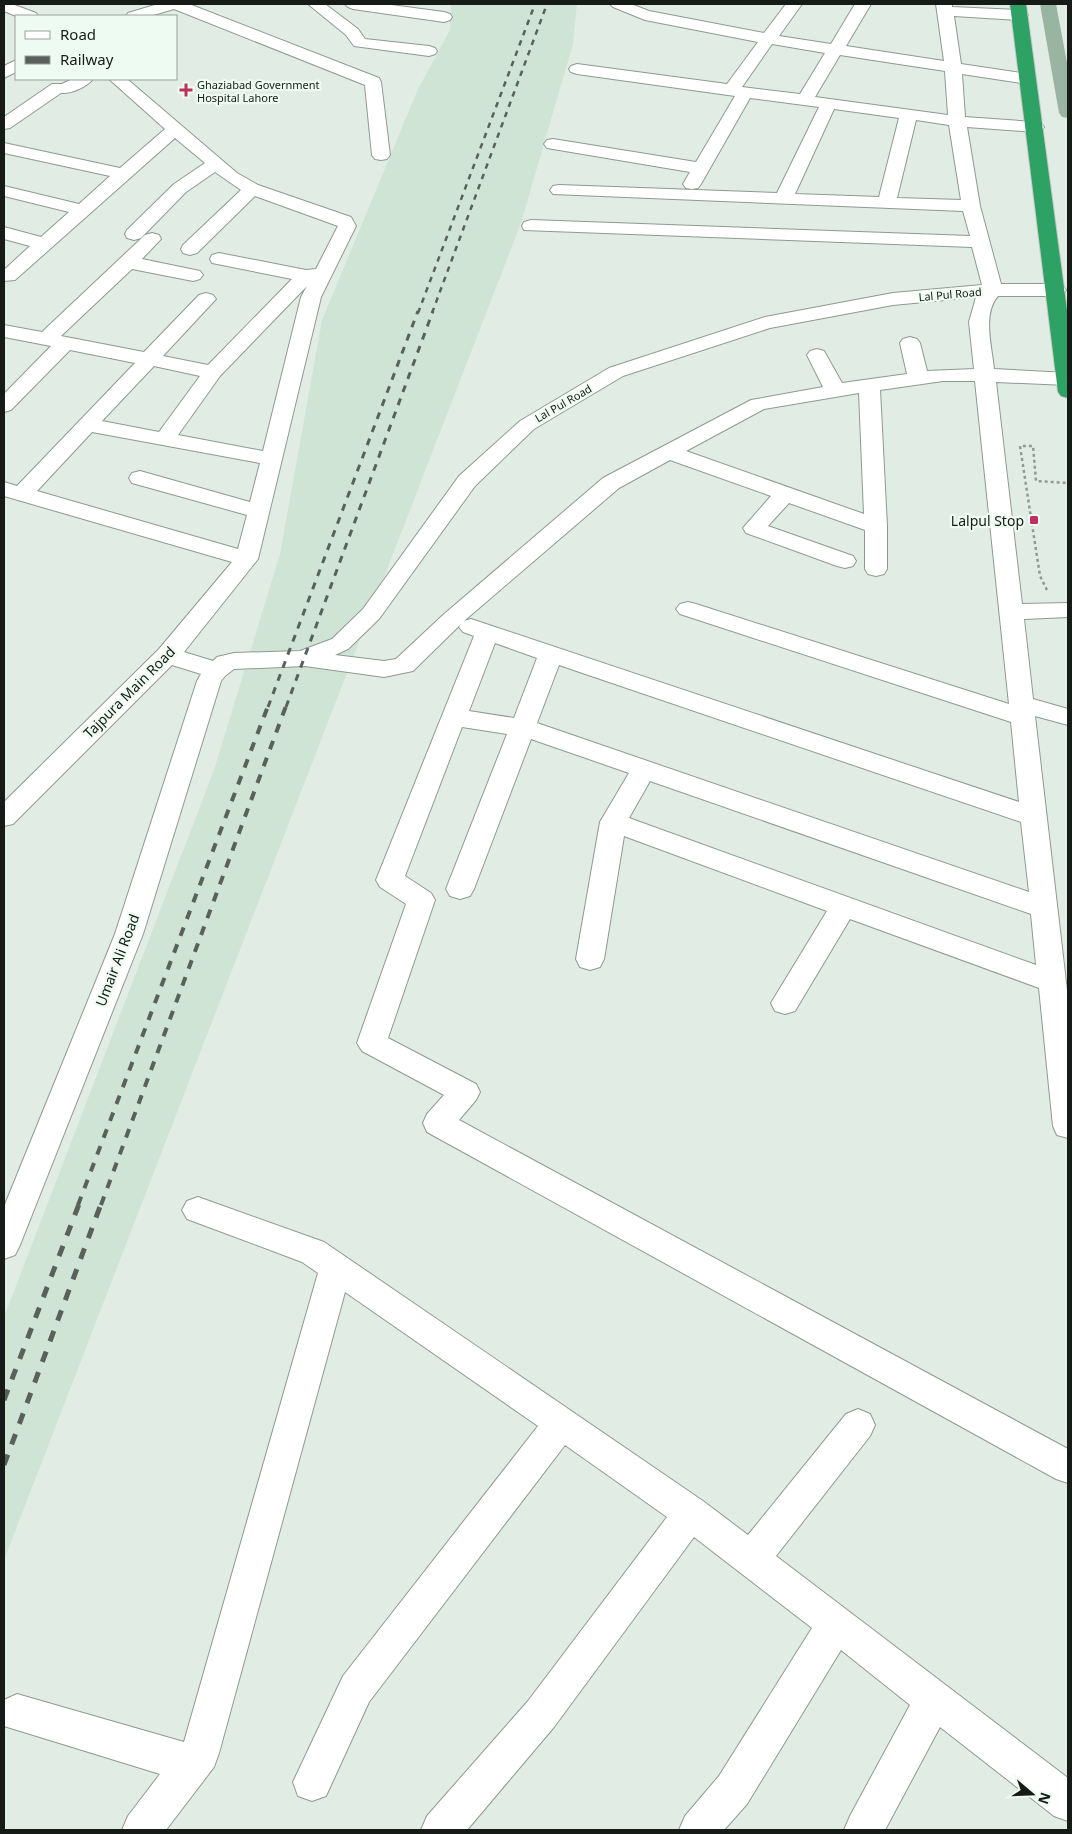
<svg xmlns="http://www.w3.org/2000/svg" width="1072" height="1834" viewBox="0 0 1072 1834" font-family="'Noto Sans',sans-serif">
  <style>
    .built { fill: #d0e4d6 }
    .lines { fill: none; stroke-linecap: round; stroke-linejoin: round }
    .canal { fill: #99b4a1; fill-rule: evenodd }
    .minor-casing { stroke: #8e9a91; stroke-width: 2 }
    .highway-casing { stroke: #c7c8c8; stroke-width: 2 }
    .path { stroke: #909992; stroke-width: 2.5; stroke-dasharray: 3 3; stroke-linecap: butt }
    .minor { fill: #fff; fill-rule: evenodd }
    .highway { fill: #2da264; fill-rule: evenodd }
    .rail-far3 { stroke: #5a615c; stroke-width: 2.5; stroke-dasharray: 5.5 5.5; stroke-linecap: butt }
    .rail-far2 { stroke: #5a615c; stroke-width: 3; stroke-dasharray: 7 7; stroke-linecap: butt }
    .rail-far1 { stroke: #5a615c; stroke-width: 4; stroke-dasharray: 9 9; stroke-linecap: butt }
    .rail { stroke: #5a615c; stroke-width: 5; stroke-dasharray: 11 11; stroke-linecap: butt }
    .poi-dot { fill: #be3061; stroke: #eefbf2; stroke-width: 2 }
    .labels { text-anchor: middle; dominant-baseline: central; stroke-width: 4.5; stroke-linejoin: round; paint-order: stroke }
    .far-poi-label { font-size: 11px; fill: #171b18; stroke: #eefbf2; text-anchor: start }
    .far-street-label { font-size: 11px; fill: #171b18; stroke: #eefbf2 }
    .poi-label { font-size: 14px; fill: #171b18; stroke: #eefbf2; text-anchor: end }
    .street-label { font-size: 14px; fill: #171b18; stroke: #eefbf2 }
  </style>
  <rect width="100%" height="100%" fill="#e1ede4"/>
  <path class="built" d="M 451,4 L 577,4 L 573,44 L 521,223 L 4,1560 L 4,1317 L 214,770 L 280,554 L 322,320 L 418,89 L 450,30 Z"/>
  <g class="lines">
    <path class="canal" d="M 1040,4 L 1056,4 L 1068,68 L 1068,118 L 1062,117 L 1059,113 Z"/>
    <defs>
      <path id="minor" d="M 4,4 L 12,4 L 36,13 L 38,16 L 16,16 L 4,11 Z
        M 158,4 L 189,4 L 379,78 L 381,82 L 390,155 L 387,159 L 381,160 L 375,159 L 372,155 L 365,85 L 174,9 L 150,16 L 126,16 L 128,13 Z
        M 308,4 L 325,4 L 358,29 L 365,39 L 429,46 L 435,48 L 437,51 L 435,54 L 429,56 L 354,46 L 346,35 Z
        M 345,4 L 384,4 L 444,12 L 450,14 L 452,17 L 450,20 L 444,22 L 353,9 L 348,7 Z
        M 610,4 L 631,4 L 649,11 L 764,33 L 786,4 L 802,4 L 779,36 L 831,44 L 855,4 L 871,4 L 846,46 L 944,61 L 936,4 L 952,4 L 952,7 L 1020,10 L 1026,12 L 1028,15 L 1026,18 L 1020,20 L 954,16 L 961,64 L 1028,74 L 1034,75 L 1036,79 L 1034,83 L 1028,84 L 962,74 L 965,117 L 1035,122 L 1041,123 L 1044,127 L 1041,131 L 1035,132 L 967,127 L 980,206 L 1001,284 L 1056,284 L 1063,286 L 1066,290 L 1063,294 L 1056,296 L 998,296 C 982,314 992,347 994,369 L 1068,373 L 1067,385 L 996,382 L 1022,604 L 1068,603 L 1068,617 L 1024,619 L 1033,699 L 1068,709 L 1068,725 L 1035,716 L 1068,999 L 1068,1138 L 1057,1135 L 1053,1126 L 1039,988 L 850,919 L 795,1011 L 785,1014 L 775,1011 L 771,1003 L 827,911 L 624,836 L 604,959 L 600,967 L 590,970 L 580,967 L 576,959 L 600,822 L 629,773 L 531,739 L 474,889 L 470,896 L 460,899 L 450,896 L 446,889 L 507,734 L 462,727 L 405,876 L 431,893 L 435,900 L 388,1038 L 476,1084 L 480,1092 L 476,1100 L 459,1120 L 1068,1449 L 1068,1483 L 1056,1479 L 427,1132 L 423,1123 L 427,1114 L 444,1095 L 362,1051 L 357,1043 L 406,904 L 380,887 L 376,880 L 474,636 L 463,632 L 459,627 L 461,624 L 413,671 L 384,677 L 305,666 L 234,669 L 225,676 L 221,681 L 143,934 L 20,1245 L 15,1255 L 4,1259 L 4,1207 L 115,934 L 197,681 L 201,674 L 172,665 L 13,824 L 4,826 L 4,802 L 159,649 L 232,562 L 4,496 L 4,482 L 17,486 L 135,363 L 70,350 L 11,410 L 4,412 L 4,394 L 51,346 L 4,337 L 4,325 L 42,332 L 145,235 L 152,233 L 159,235 L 161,239 L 142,259 L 200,271 L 203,275 L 200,279 L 193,281 L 132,269 L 61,336 L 144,352 L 199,295 L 206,293 L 213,295 L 216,299 L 163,356 L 208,365 L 292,279 L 212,263 L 210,259 L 212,255 L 219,253 L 306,270 L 316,269 L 338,226 L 255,196 L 197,253 L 190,255 L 183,253 L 181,249 L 183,245 L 241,190 L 215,172 L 186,192 L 141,238 L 134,240 L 127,238 L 125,234 L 127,230 L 174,184 L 205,163 L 175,138 L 15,280 L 4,281 L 4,270 L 30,246 L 4,239 L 4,227 L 41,237 L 69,212 L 4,196 L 4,186 L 79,204 L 110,176 L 4,153 L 4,143 L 120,168 L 165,129 L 109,79 L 127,79 L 237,173 L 258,185 L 351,217 L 356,226 L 321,297 L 258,559 L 184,652 L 213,661 L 217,657 L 234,653 L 300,651 L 332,639 L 363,609 L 459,476 L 520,421 L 609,368 L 765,317 L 893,293 L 982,285 L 972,247 L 524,230 L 522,226 L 524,222 L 531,220 L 970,236 L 963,211 L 553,194 L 550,190 L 553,186 L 559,185 L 777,193 L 819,107 L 750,98 L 701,184 L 698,188 L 692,189 L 686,188 L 683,184 L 690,172 L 547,148 L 544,144 L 547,140 L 553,139 L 696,162 L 735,96 L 577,74 L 571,72 L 569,69 L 571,66 L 577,64 L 727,84 L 758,42 L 645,20 L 613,7 ZM 772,44 L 825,53 L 800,94 L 742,87 ZM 840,55 L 945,71 L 948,115 L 815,97 ZM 834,109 L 899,118 L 879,197 L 795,194 ZM 916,120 L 949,125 L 961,200 L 897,198 ZM 307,286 L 301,297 L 263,451 L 178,435 L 220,376 ZM 976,297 L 969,322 L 974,369 L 927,371 L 920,343 L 917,339 L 910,337 L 903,339 L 900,343 L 907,374 L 842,383 L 824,351 L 817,349 L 810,351 L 807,355 L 823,387 L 751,400 L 603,478 L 443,615 L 396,659 L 384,661 L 335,655 L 348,649 L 379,619 L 475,486 L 534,429 L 623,376 L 770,328 L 893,305 ZM 154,366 L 200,376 L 159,432 L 102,421 ZM 943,381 L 975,381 L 1009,704 L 696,604 L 688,602 L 680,604 L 676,609 L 680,614 L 1011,722 L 1019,802 L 495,627 L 471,619 L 464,621 L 619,488 L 670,460 L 771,496 L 743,528 L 746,533 L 837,566 L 845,568 L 853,566 L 856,561 L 853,556 L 768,526 L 789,503 L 865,530 L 865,569 L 868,574 L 876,576 L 884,574 L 887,569 L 887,526 L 880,390 ZM 859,393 L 864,514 L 686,451 L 764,409 ZM 92,432 L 260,463 L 250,502 L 140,471 L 132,473 L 129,478 L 132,483 L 247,515 L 238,549 L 37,491 ZM 495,643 L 537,658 L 514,718 L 469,711 ZM 559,665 L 1021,822 L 1029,892 L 537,723 ZM 650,781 L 1031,914 L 1036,965 L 629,818 Z
        M 16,60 L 16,72 L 4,78 L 4,66 Z
        M 72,79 L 93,79 C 87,87 71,94 61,93 L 10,128 L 4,129 L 4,117 L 52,84 L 62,84 Z
        M 198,1197 L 324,1242 L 703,1501 L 748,1535 L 846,1414 L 858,1409 L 870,1414 L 875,1425 L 870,1436 L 776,1556 L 1068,1778 L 1068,1821 L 1054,1816 L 940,1727 L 885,1830 L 844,1830 L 850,1816 L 910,1705 L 841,1650 L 747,1804 L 724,1830 L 679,1830 L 685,1816 L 719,1776 L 812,1628 L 694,1537 L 554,1727 L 467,1830 L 421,1830 L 427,1816 L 528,1701 L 667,1517 L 565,1445 L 369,1702 L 326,1796 L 312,1801 L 298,1796 L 293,1782 L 343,1676 L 538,1426 L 345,1292 L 219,1753 L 214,1767 L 166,1830 L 122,1830 L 128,1816 L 160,1774 L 4,1726 L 4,1700 L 17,1694 L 184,1742 L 318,1273 L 302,1262 L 187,1219 L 182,1210 L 187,1201 Z"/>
      <path id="highway" d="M 1010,4 L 1026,4 L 1068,318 L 1068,398 L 1061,396 L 1058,392 Z"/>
    </defs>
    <use href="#minor" class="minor-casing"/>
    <use href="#highway" class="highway-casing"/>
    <path class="path" d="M 1047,590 L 1040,576 L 1020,446 L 1033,446 L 1036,481 L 1068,483"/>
    <use href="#minor" class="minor"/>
    <use href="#highway" class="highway"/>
    <path class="rail-far3" d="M 418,313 L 535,4
      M 432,313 L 547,4"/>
    <path class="rail-far2" d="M 268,707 L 418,311
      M 286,707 L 433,311"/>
    <path class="rail-far1" d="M 78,1205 L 268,706
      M 101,1205 L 286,706"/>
    <path class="rail" d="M 4,1400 L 79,1204
      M 4,1465 L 101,1204"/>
  </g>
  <g class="poi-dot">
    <path d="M183.5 82.5h5v5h5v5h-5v5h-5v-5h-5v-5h5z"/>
    <rect x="1029" y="515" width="10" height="10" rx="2.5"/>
  </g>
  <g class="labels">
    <g class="far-poi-label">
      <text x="197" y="84">Ghaziabad Government<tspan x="197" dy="13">Hospital Lahore</tspan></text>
    </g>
    <g class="far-street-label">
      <text transform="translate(950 294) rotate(-5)">Lal Pul Road</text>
      <text transform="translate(563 403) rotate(-30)">Lal Pul Road</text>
    </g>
    <g class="poi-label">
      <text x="1024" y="520">Lalpul Stop</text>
    </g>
    <g class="street-label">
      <text transform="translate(129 692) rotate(-45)">Tajpura Main Road</text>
      <text transform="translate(117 960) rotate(-69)">Umair Ali Road</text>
    </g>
  </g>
  <rect width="1072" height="1834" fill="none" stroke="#171b18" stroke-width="10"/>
  <rect x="15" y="15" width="162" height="65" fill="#eefbf2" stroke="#98a19b"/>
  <rect x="25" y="31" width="25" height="8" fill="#ffffff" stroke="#98a19b"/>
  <text x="60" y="40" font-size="15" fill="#171b18">Road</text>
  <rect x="25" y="56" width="25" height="8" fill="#5a615c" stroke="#98a19b"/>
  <text x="60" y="65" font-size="15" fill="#171b18">Railway</text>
  <g transform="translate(1032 1794) rotate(109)" stroke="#eefbf2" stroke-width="4" paint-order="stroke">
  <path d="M0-4L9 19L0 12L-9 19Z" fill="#171b18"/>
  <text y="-8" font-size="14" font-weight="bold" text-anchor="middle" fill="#171b18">N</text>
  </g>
</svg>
